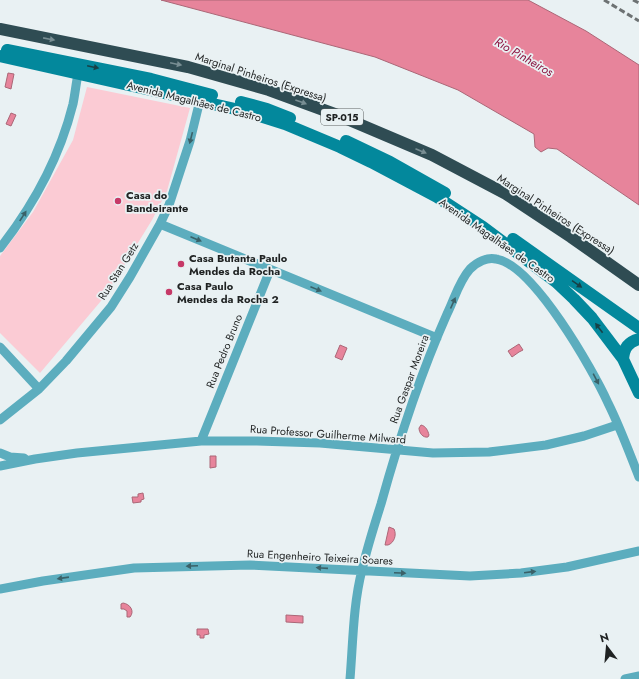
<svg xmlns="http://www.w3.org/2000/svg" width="639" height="679" viewBox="0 0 639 679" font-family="Jost,sans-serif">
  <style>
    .green { fill: #fbcbd4 }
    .water { fill: #e7849b; stroke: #ab6777 }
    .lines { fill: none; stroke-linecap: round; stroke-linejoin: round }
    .street { stroke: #5cadbe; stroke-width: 9 }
    .secondary { stroke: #03889c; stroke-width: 12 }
    .highway { stroke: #2f4c53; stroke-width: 12 }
    .rail { stroke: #6d7273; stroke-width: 3; stroke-dasharray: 6 3; stroke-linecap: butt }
    .oneway { fill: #798e93 }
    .oneway2 { fill: #174147 }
    .oneway3 { fill: #3a6168 }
    .poi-dot { fill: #c63967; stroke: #e9f1f3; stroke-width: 1.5 }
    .labels { text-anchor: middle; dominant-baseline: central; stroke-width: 3.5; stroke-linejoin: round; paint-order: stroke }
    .shield { fill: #e9f1f3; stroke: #5c6061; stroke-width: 1 }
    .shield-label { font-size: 10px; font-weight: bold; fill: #1f2222 }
    .street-label { font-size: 11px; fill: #1f2222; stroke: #e9f1f3 }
    .poi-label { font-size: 11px; font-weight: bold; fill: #1f2222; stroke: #e9f1f3; text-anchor: start }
    .water-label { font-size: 12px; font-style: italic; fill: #8b1441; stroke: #e9f1f3 }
  </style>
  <rect width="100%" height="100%" fill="#e9f1f3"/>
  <path class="green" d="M 87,87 L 190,108 L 167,191 L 152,220 L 106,295 L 40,373 L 0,333 L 0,256 L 33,212 L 73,140 Z"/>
  <path class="water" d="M 161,0 L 528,0 L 586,31 L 639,65 L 639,205 L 557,149 L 548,148 L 541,152 L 535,147 L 534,134 L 458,90 L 375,57 Z
    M 8,73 L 14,74 L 11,89 L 5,87 Z
    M 11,113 L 16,115 L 11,126 L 6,124 Z
    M 519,344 L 523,350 L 519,352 L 512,357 L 508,351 Z
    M 340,345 L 347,348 L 342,360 L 335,357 Z
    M 421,425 C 426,426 428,431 429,435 L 428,437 C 423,438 419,433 419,428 Z
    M 210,456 L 216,456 L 216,467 L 210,468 Z
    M 143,493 L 144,499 L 141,500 L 141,502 L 133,503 L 132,497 L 138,497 L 138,494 Z
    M 389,527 L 394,529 C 397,535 394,543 388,545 L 385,545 Z
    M 123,603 C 130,604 135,611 130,617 L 127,617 L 127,611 L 124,609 L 121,609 L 121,604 Z
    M 286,615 L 303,616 L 303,623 L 286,622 Z
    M 197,629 L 208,629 L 209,634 L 204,635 L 204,638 L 200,638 L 200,635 L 197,635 Z"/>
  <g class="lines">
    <path class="street" d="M 160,224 L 437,338
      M 0,248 C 33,206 60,156 73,104 C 75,94 76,84 78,74
      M 0,347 L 39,389
      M 0,420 L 39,389 L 66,361 L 111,307 L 130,277 L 160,224 L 169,205 L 190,141 L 200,100
      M 201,441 L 270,270
      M 0,453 L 10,457 L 24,458
      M 0,466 L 35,459 L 77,453 L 201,441 L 257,441 L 320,443 L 433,453 L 489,452 L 546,445 L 584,436 L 617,425
      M 0,589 L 43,581 L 134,568 L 250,565 L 470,576 L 521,573 L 567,567 L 639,551
      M 350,679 C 353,643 353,605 362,570 C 367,548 374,526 381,504 C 399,439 420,375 447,314 C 454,300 459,281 470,269 C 477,262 487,257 496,259 C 533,264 593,370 608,403 C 620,427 629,452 639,477
      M 625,679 L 639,676"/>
    <path class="secondary" d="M 7,50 L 151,79 L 212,95
      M 0,56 L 244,111 L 285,124 L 340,147 L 371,162 L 437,197 L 483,227 L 556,282 L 574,299 L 592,318 L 623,359 L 639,393
      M 241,102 L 267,109 L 290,118
      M 346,141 L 390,162 L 445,193
      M 513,239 L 639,328
      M 623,359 C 624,348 628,342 639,339"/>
    <path class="highway" d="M 0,29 L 188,67 L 269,90 L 340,116 L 432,155 L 506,194 L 571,237 L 639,285"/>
    <path class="rail" d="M 604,0 L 639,21
      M 633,0 L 639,3"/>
  </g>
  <defs><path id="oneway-solid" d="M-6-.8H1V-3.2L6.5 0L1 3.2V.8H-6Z"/></defs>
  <g class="oneway">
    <use href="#oneway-solid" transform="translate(49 39) rotate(11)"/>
    <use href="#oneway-solid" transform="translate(176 64) rotate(12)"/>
    <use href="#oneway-solid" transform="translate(301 102) rotate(20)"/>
    <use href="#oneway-solid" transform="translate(421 151) rotate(23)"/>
  </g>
  <g class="oneway2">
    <use href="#oneway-solid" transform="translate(93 67) rotate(12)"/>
    <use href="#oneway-solid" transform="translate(577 284) rotate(35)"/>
    <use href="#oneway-solid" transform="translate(599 328) rotate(-127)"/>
  </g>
  <g class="oneway3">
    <use href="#oneway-solid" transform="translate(191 138) rotate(104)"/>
    <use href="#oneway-solid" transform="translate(23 216) rotate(-57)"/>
    <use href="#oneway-solid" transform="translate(196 239) rotate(23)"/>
    <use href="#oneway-solid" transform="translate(316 289) rotate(22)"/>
    <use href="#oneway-solid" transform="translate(453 303) rotate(-66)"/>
    <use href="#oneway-solid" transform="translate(596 379) rotate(62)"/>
    <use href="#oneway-solid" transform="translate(192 566) rotate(178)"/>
    <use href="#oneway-solid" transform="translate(322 568) rotate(-176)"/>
    <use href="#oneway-solid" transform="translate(530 572) rotate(-7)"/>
    <use href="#oneway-solid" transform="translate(400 573) rotate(3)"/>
    <use href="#oneway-solid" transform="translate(63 578) rotate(172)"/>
  </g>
  <g class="poi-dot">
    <circle cx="118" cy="201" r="4"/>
    <circle cx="181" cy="264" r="4"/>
    <circle cx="169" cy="292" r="4"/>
  </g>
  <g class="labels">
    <rect class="shield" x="321" y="109" width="42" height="16" rx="3"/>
    <g class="shield-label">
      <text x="342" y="117">SP-015</text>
    </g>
    <g class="street-label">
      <text transform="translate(261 77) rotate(18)">Marginal Pinheiros (Expressa)</text>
      <text transform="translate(194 101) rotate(14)">Avenida Magalhães de Castro</text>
      <text transform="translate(556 214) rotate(33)">Marginal Pinheiros (Expressa)</text>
      <text transform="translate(497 240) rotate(35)">Avenida Magalhães de Castro</text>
      <text transform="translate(118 271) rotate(-58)">Rua Stan Getz</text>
      <text transform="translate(224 351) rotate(-68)">Rua Pedro Bruno</text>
      <text transform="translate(409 379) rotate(-70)">Rua Gaspar Moreira</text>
      <text transform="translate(328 434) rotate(4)">Rua Professor Guilherme Milward</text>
      <text transform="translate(320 557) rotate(3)">Rua Engenheiro Teixeira Soares</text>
    </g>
    <g class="poi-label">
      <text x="126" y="195">Casa do<tspan x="126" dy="13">Bandeirante</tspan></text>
      <text x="189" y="258">Casa Butanta Paulo<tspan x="189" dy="13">Mendes da Rocha</tspan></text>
      <text x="177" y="286">Casa Paulo<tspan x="177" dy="13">Mendes da Rocha 2</tspan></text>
    </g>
    <g class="water-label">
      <text transform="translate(524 57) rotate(30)">Rio Pinheiros</text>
    </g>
  </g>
  <g transform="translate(607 647) rotate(344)" stroke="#e9f1f3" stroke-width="3" paint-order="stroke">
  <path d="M0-3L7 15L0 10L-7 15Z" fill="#1f2222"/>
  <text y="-6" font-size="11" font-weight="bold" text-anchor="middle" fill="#1f2222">N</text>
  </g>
</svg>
